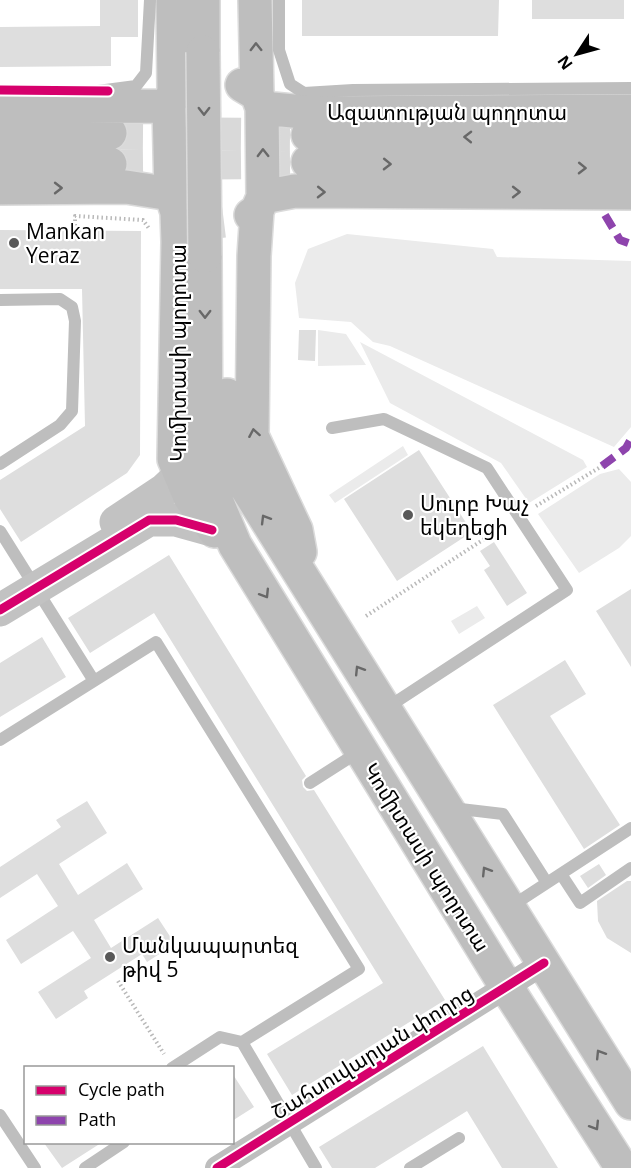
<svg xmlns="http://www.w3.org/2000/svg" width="631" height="1168" viewBox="0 0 631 1168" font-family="'Open Sans','Noto Sans Armenian',sans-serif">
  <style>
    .green { fill: #ebebeb }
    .building { fill: #dedede }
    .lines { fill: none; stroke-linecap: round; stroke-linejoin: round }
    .primary-tunnel { stroke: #d9d9d9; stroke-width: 33; stroke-dasharray: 33 16; stroke-linecap: butt }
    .primary-casing { stroke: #dbdbdb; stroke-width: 36 }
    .path { stroke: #b9b9b9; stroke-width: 4; stroke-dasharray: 1.5 3; stroke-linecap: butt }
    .lane { stroke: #bebebe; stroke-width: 12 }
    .street { stroke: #bebebe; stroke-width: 24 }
    .secondary { stroke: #c2c2c2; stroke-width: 33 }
    .primary { stroke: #bebebe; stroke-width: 33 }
    .primary-bridge-casing { stroke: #dbdbdb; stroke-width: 36; stroke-linecap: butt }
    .primary-bridge { stroke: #bebebe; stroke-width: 33 }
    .quiet { stroke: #8e44ad; stroke-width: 8; stroke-dasharray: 15 8; stroke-linecap: butt }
    .cycleway-casing { stroke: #fff; stroke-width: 13 }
    .cycleway { stroke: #d6006c; stroke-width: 9 }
    .oneway { stroke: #686868 }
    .poi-dot { fill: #595959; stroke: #fff; stroke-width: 2 }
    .labels { text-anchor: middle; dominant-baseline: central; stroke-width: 4.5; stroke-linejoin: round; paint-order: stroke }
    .street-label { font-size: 21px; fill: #000; stroke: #fff }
    .poi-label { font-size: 21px; fill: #000; stroke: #fff; text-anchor: start }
  </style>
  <rect width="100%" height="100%" fill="#fff"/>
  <path class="green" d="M 347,234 L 493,249 L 497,257 L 631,261 L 631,427 L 614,447 L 390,346 L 373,342 L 351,322 L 299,318 L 295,283 L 308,249 Z
    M 318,330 L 346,334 L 366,365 L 318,366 Z
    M 360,342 L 583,460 L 587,467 L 529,503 L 501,463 L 390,403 Z
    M 403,446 L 408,455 L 335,503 L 329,495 Z
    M 619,469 L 631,482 L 631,536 L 619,548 L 579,573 L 538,514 L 600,474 Z
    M 477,606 L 485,618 L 459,634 L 451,621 Z"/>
  <path class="building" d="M 100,0 L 138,0 L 138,37 L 111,37 L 111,66 L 0,67 L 0,27 L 100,26 Z
    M 302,0 L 499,0 L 498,36 L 302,36 Z
    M 532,0 L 624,0 L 624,19 L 532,19 Z
    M 0,230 L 141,231 L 140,455 L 127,473 L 21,542 L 0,509 L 0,480 L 85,426 L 82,289 L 0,289 Z
    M 299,330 L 316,330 L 315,361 L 298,360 Z
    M 419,450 L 472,532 L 397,581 L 344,499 Z
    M 494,542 L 527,593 L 507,606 L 484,570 L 490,566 L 480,551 Z
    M 169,555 L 306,776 L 302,780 L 303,787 L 307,791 L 314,790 L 445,1000 L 292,1095 L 267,1054 L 383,983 L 154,613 L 90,653 L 68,618 Z
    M 631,589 L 631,667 L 596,611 Z
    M 42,637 L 66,677 L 0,717 L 0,663 Z
    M 565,660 L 586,694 L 550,716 L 620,825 L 584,849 L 493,705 Z
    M 87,801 L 107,833 L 59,864 L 78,895 L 127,863 L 143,889 L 94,920 L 111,948 L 158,918 L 175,944 L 147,962 L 142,954 L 84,991 L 88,998 L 56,1019 L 38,992 L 91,958 L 73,931 L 21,964 L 6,940 L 58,906 L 37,874 L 0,898 L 0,867 L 61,827 L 56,820 Z
    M 599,864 L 606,875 L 588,888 L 580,876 Z
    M 627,881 L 631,881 L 631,953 L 607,938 L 598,921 L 597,901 Z
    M 483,1046 L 558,1168 L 502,1168 L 467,1111 L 375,1168 L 332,1168 L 319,1147 Z
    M 232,1073 L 254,1107 L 232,1121 Z
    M 44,1143 L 101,1143 L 62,1168 Z"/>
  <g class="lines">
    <path class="primary-tunnel" d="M 110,133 L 308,135
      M 110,164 L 308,162
      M 191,220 L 217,222 L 241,219"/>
    <defs>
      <path id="primary" d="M 173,0 L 174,91 L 169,106 L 171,194 L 177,212 L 178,242 L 174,459 L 190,497 L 215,531
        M 203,0 L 203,52
        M 255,0 L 257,94
        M 242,85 L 257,94 L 262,108 L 263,197 L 257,211 L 251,215
        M 0,107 L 169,106
        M 262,108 L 314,113 L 631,111
        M 0,131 L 110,133
        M 308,135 L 631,138
        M 308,162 L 631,169
        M 0,164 L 110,164
        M 0,188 L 126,187 L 171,194
        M 263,197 L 295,191 L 631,193
        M 257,211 L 254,256 L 252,436 L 296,530 L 300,552
        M 205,256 L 206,476 L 235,545 L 507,988 L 622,1168
        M 227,395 L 227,433 L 236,471 L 631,1103"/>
    </defs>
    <use href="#primary" class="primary-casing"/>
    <path class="path" d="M 75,230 L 75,216 L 143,220 L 150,230
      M 536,506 L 602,466
      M 366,616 L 498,530
      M 118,981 L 164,1054"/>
    <path class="lane" d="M 279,0 L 279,50 L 290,84 L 304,93 L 353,90 L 631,88
      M 0,90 L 54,90
      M 98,91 L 136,86 L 146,73 L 150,0
      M 0,300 L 60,299 L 72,307 L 75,321 L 72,411 L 60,425 L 0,464
      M 332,428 L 384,419 L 487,468 L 567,590 L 385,709
      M 0,531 L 94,681 L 156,642 L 359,969 L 242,1042 L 316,1168
      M 0,740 L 94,681
      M 310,783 L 360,751
      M 452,808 L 503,814 L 547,883
      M 561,874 L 580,903 L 631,868
      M 510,907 L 631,828
      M 172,1068 L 220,1037 L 242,1042
      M 0,1115 L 35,1168
      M 85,1168 L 124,1142
      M 410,1168 L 459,1138"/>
    <path class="street" d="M 217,1168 L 544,963"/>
    <path class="secondary" d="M 116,522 L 164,490 L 180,475
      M 0,610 L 149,520 L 176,520 L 212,530"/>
    <use href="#primary" class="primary"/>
    <defs>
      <path id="primary-bridge" d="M 203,52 L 205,256"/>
    </defs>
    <use href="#primary-bridge" class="primary-bridge-casing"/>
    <use href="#primary-bridge" class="primary-bridge"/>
    <path class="quiet" d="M 605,215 L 620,240 L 631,244
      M 602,466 L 626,448 L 631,439"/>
    <defs>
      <path id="cycleway" d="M 0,90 L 108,91
        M 0,610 L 149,520 L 176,520 L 212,530
        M 217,1168 L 544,963"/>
    </defs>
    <use href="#cycleway" class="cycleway-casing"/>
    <use href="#cycleway" class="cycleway"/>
  </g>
  <defs><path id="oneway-chevron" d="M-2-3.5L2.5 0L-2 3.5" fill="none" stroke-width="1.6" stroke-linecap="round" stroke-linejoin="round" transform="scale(1.5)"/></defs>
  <g class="oneway">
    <use href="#oneway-chevron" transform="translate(256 47) rotate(-91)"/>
    <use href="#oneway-chevron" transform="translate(204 111) rotate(90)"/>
    <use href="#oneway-chevron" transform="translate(468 137) rotate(-179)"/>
    <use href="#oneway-chevron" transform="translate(263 153) rotate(-91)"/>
    <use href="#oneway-chevron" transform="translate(387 164) rotate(1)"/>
    <use href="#oneway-chevron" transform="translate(582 168) rotate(1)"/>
    <use href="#oneway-chevron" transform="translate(58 188)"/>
    <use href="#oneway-chevron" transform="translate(321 192) rotate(1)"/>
    <use href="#oneway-chevron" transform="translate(516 192)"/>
    <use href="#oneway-chevron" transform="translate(205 314) rotate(90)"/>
    <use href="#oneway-chevron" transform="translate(254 433) rotate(-100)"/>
    <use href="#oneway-chevron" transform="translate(265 519) rotate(-121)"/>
    <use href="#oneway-chevron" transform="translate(265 594) rotate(58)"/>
    <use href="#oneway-chevron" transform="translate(359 670) rotate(-122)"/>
    <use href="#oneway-chevron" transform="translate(486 871) rotate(-122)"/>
    <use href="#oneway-chevron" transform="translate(600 1054) rotate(-122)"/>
    <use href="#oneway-chevron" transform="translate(595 1126) rotate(58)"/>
  </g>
  <g class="poi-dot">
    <circle cx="14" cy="243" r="6"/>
    <circle cx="408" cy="515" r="6"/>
    <circle cx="110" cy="957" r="6"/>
  </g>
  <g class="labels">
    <g class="street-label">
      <text x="447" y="112">Ազատության պողոտա</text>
      <text transform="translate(178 353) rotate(-90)">Կոմիտասի պողոտա</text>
      <text transform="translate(427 857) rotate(58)">Կոմիտասի պողոտա</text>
      <text transform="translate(372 1052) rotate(-32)">Շահսուվարյան փողոց</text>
    </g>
    <g class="poi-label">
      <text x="26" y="231">Mankan<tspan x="26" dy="24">Yeraz</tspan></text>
      <text x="420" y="503">Սուրբ Խաչ<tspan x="420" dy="24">եկեղեցի</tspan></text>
      <text x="122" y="945">Մանկապարտեզ<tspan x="122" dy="24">թիվ 5</tspan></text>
    </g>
  </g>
  <rect x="24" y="1066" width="210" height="78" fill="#ffffff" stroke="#999999" stroke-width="1.5"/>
  <rect x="36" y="1086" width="30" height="9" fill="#d6006c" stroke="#999999" stroke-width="1.5"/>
  <text x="78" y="1096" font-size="18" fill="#000000">Cycle path</text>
  <rect x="36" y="1116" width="30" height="9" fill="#8e44ad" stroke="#999999" stroke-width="1.5"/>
  <text x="78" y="1126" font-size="18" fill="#000000">Path</text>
  <g transform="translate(577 54) rotate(234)" stroke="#ffffff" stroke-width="4.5" paint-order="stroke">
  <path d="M0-4.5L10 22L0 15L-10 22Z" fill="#000000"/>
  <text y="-9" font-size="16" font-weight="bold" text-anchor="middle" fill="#000000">N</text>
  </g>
</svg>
